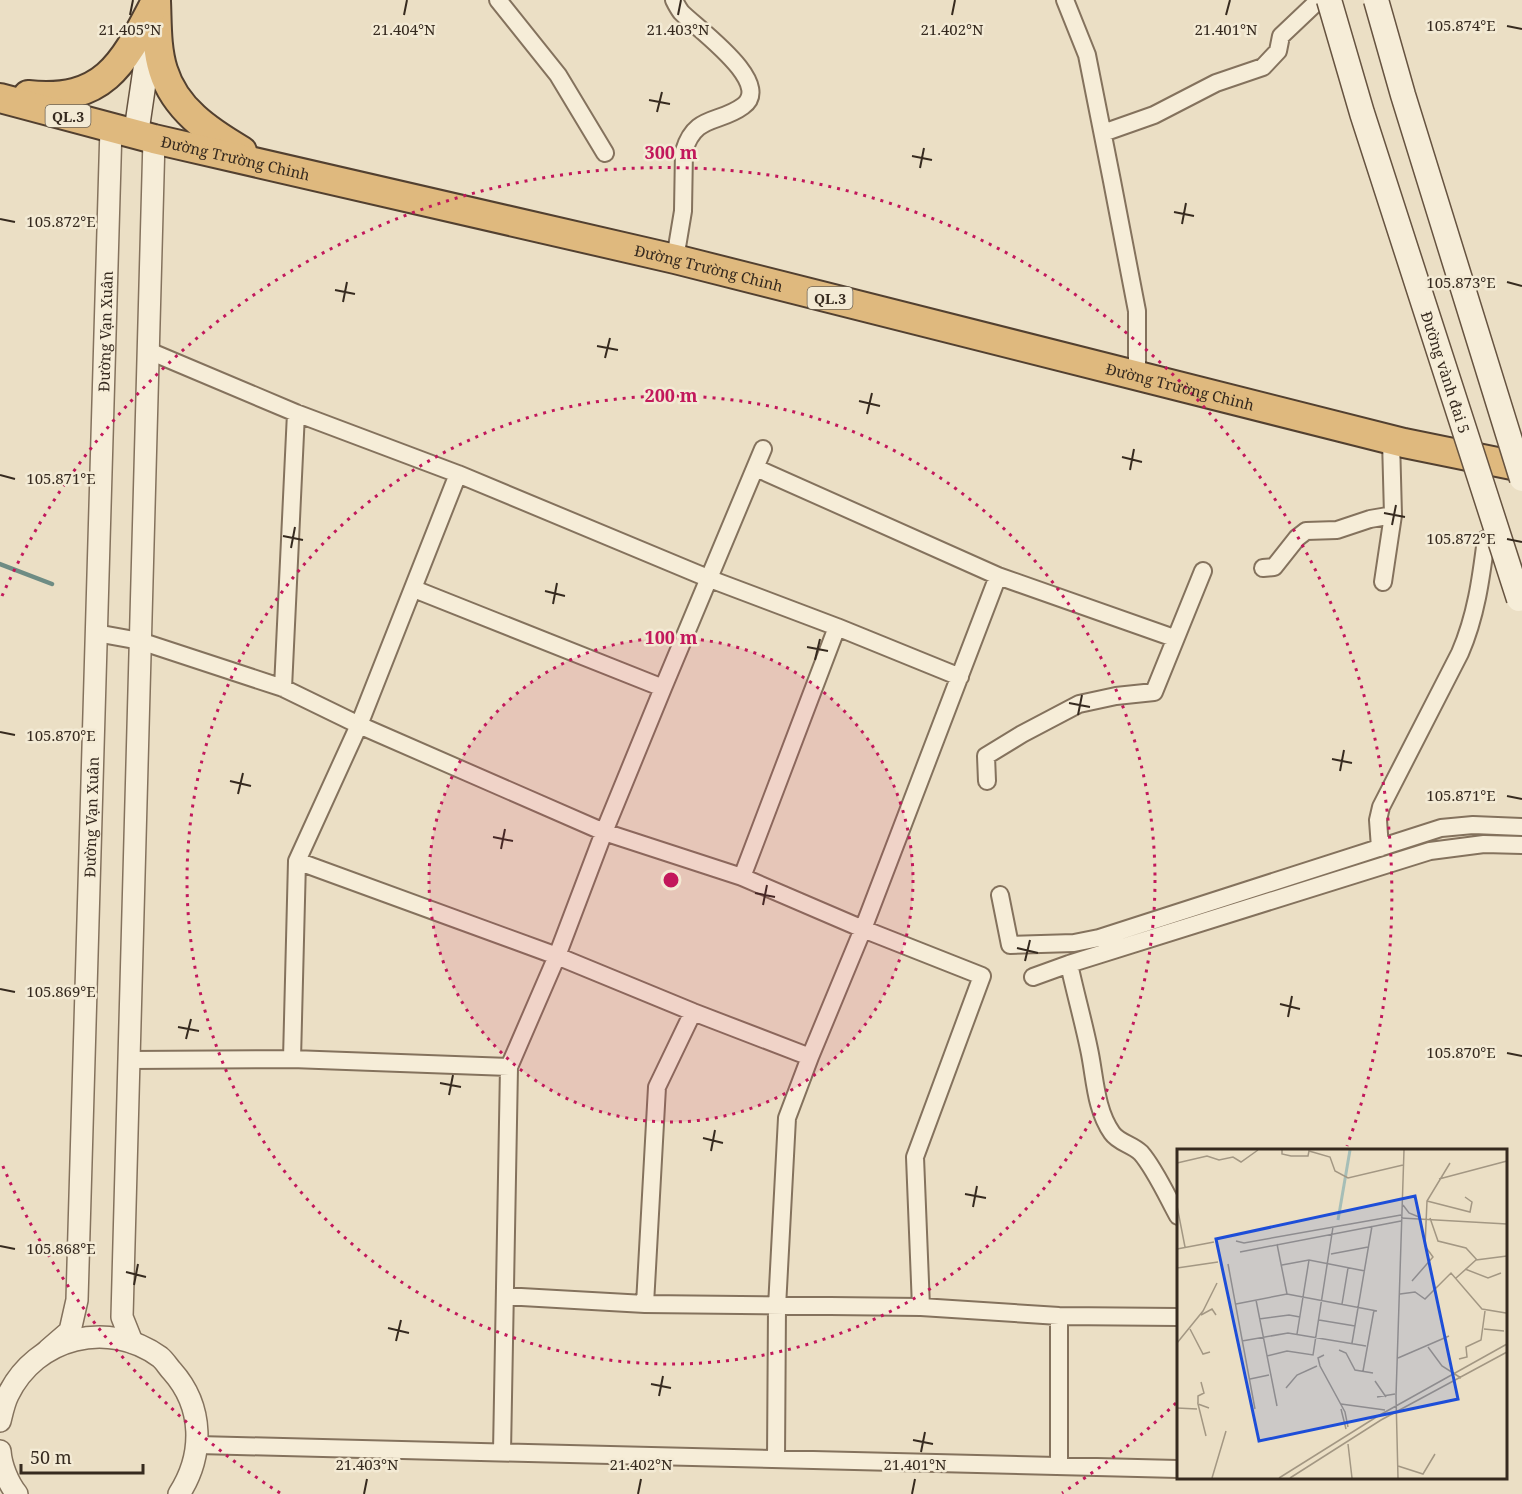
<svg xmlns="http://www.w3.org/2000/svg" width="1522" height="1494" viewBox="0 0 1522 1494" font-family="'Noto Serif',serif">
  <style>
    .lines { fill: none; stroke-linecap: round; stroke-linejoin: round }
    .stream { stroke: #6e8c84; stroke-width: 4.5 }
    .minor-casing { stroke: #84725d; stroke-width: 20 }
    .tertiary-casing { stroke: #84725d; stroke-width: 24 }
    .secondary-casing { stroke: #665340; stroke-width: 27 }
    .trunk-casing { stroke: #524030; stroke-width: 32 }
    .minor { stroke: #f6edd8; stroke-width: 16 }
    .tertiary { stroke: #f6edd8; stroke-width: 21 }
    .secondary { stroke: #f6edd8; stroke-width: 24 }
    .trunk { stroke: #dfb97e; stroke-width: 28 }
    .secondary-bridge-casing { stroke: #665340; stroke-width: 27; stroke-linecap: butt }
    .secondary-bridge { stroke: #f6edd8; stroke-width: 24 }
    .ticks { fill: none; stroke: #362a1f; stroke-width: 2 }
    .ring { fill: none; stroke: #c2185b; stroke-width: 3; stroke-dasharray: 3 6 }
    .labels { text-anchor: middle; dominant-baseline: central; stroke-width: 5; stroke-linejoin: round; paint-order: stroke }
    .shield { fill: #f3ead4; stroke: #6f6455; stroke-width: 1.5 }
    .shield-label { font-size: 14px; font-weight: bold; fill: #362a1f }
    .street-label { font-size: 15px; fill: #362a1f; stroke: #f3ead4 }
    .inset-river { fill: none; stroke: #a6beb7; stroke-width: 3 }
    .inset-road { fill: none; stroke: #a39783; stroke-width: 1.5 }
    .view { fill: #1d4ed8; fill-opacity: 0.15; stroke: #1d4ed8; stroke-width: 3 }
    .inset-edge { fill: none; stroke: #362a1f; stroke-width: 3 }
    .ticks-label { font-size: 15px; text-anchor: middle; fill: #362a1f; stroke: #f3ead4; stroke-width: 5; stroke-linejoin: round; paint-order: stroke }
    .centre { fill: #c2185b; stroke: #f3ead4; stroke-width: 3 }
    .ring-label { font-size: 18px; text-anchor: middle; font-weight: bold; fill: #c2185b; stroke: #f3ead4; stroke-width: 5; stroke-linejoin: round; paint-order: stroke }
  </style>
  <rect width="100%" height="100%" fill="#ebdfc5"/>
  <g class="lines">
    <path class="stream" d="M 0,564 L 52,584"/>
    <defs>
      <path id="minor" d="M 498,0 L 558,75 L 605,153
        M 674,0 C 676,4 678,8 681,12 C 695,27 775,83 743,106 C 719,124 695,114 684,151 L 683,211 L 675,259
        M 1065,0 L 1087,55 L 1112,181 L 1137,311 L 1137,376
        M 1103,133 L 1154,115 L 1216,83 L 1263,67 L 1278,51 L 1281,36 L 1319,0
        M 149,351 L 296,413 L 458,474 L 710,579 L 837,627 L 960,677
        M 756,468 L 998,576 L 1174,638
        M 1263,568 L 1274,567 L 1297,538 L 1306,531 L 1337,530 L 1370,519 L 1393,515
        M 1383,582 L 1393,515 L 1391,440
        M 414,589 L 663,688
        M 96,633 L 140,641 L 283,688 L 359,725 L 604,832 L 742,877 L 863,929 L 982,976 L 915,1157 L 921,1307
        M 283,688 L 296,413
        M 987,781 L 986,756 L 1022,734 L 1079,704 L 1116,696 L 1154,692 L 1203,571
        M 1380,848 L 1378,820 L 1381,807 L 1460,653 C 1476,616 1481,579 1486,539
        M 297,861 L 557,956 L 693,1012 L 810,1057
        M 742,877 L 837,627
        M 1000,895 L 1010,945 L 1074,943 L 1099,938 L 1441,828 L 1473,825 L 1522,827
        M 1069,964 C 1075,992 1083,1020 1089,1049 C 1095,1076 1095,1109 1112,1133 C 1119,1143 1132,1144 1141,1153 C 1155,1169 1168,1198 1178,1216
        M 1033,977 L 1069,964 L 1430,851 L 1484,844 L 1522,845
        M 292,1059 L 297,861 L 359,725 L 458,474
        M 129,1060 L 292,1059 L 509,1067
        M 505,1296 L 645,1304 L 921,1307 L 1059,1316 L 1178,1317
        M 645,1304 L 657,1087 L 693,1012
        M 1059,1316 L 1059,1466
        M 198,1445 L 1178,1469
        M 502,1452 L 509,1067 L 557,956 L 604,832 L 663,688 L 763,449
        M 776,1459 L 777,1307 L 787,1118 L 810,1057 L 863,929 L 998,576"/>
      <g id="tertiary">
        <path d="M 132,1342 L 122,1317 L 154,139"/>
        <path id="s1" d="M 48,1350 L 70,1331 L 77,1300 L 111,127"/>
        <path d="M 0,1421 C 2,1413 4,1403 8,1395 C 36,1337 108,1319 160,1357 C 165,1361 168,1367 172,1371 C 204,1407 204,1455 179,1494"/>
        <path d="M 0,1451 C 1,1465 8,1483 17,1494"/>
      </g>
      <path id="secondary" d="M 136,134 L 151,32"/>
      <g id="trunk">
        <path d="M 156,1 C 157,23 156,48 163,70 C 175,109 208,131 242,151"/>
        <path d="M 28,95 C 106,103 124,62 156,1"/>
        <path id="s2" d="M 0,98 L 154,139 L 675,259 L 1404,443 L 1522,467"/>
      </g>
    </defs>
    <use href="#minor" class="minor-casing"/>
    <use href="#tertiary" class="tertiary-casing"/>
    <use href="#secondary" class="secondary-casing"/>
    <use href="#trunk" class="trunk-casing"/>
    <use href="#minor" class="minor"/>
    <use href="#tertiary" class="tertiary"/>
    <use href="#secondary" class="secondary"/>
    <use href="#trunk" class="trunk"/>
    <defs>
      <g id="secondary-bridge">
        <path id="s3" d="M 1329,0 L 1362,113 L 1519,599"/>
        <path d="M 1376,0 L 1403,95 L 1522,479"/>
      </g>
    </defs>
    <use href="#secondary-bridge" class="secondary-bridge-casing"/>
    <use href="#secondary-bridge" class="secondary-bridge"/>
  </g>
  <path class="ticks" d="M 130,15 L 133,0M 404,15 L 407,0M 678,15 L 681,0M 952,15 L 955,0M 1226,15 L 1230,0M 1507,26 L 1522,29M 649,100 L 670,104M 657,112 L 662,92M 912,156 L 932,160M 920,168 L 924,148M 1174,212 L 1194,216M 0,219 L 15,222M 1182,224 L 1186,203M 1507,282 L 1522,286M 335,290 L 355,294M 343,302 L 347,282M 597,346 L 618,350M 605,358 L 610,338M 859,401 L 880,406M 867,414 L 872,393M 1122,457 L 1142,462M 1130,470 L 1134,449M 0,475 L 15,479M 1384,513 L 1405,517M 1392,525 L 1396,505M 283,536 L 303,540M 1507,539 L 1522,542M 291,548 L 295,527M 545,591 L 565,596M 553,604 L 557,583M 807,647 L 828,651M 815,660 L 820,639M 1069,703 L 1090,707M 1078,715 L 1082,695M 0,732 L 15,735M 1332,759 L 1352,763M 1340,771 L 1344,750M 230,781 L 251,786M 238,794 L 243,773M 1507,796 L 1522,799M 493,837 L 513,841M 501,849 L 505,829M 755,893 L 775,897M 763,905 L 767,885M 1017,948 L 1038,953M 1025,961 L 1030,940M 0,989 L 15,992M 1280,1004 L 1300,1009M 1288,1017 L 1292,996M 178,1027 L 199,1031M 186,1039 L 191,1019M 1507,1053 L 1522,1056M 440,1083 L 461,1087M 449,1095 L 453,1075M 703,1138 L 723,1143M 711,1151 L 715,1130M 965,1194 L 986,1198M 973,1207 L 977,1186M 0,1246 L 15,1249M 126,1272 L 146,1277M 134,1285 L 138,1264M 388,1328 L 409,1333M 396,1341 L 401,1320M 651,1384 L 671,1388M 659,1396 L 663,1376M 913,1440 L 933,1444M 921,1452 L 925,1432M 364,1494 L 367,1479M 638,1494 L 641,1479M 912,1494 L 915,1479"/>
  <circle cx="671" cy="880" r="242" fill="#c2185b" fill-opacity=".12"/>
  <g class="ring">
    <circle cx="671" cy="880" r="242"/>
    <circle cx="671" cy="880" r="484"/>
    <path d="M1176 1403A727 727 0 0 1 1062 1493M280 1493A727 727 0 0 1 2 1164M2 596A727 727 0 0 1 1347 1146"/>
  </g>
  <g class="labels">
    <g class="shield">
      <rect x="45.5" y="105" width="45" height="22" rx="4.5"/>
      <rect x="807.5" y="287" width="45" height="22" rx="4.5"/>
    </g>
    <g class="shield-label">
      <text x="68" y="116">QL.3</text>
      <text x="830" y="298">QL.3</text>
    </g>
    <g class="street-label">
      <text stroke="none"><textPath href="#s2" startOffset="243">Đường Trường Chinh</textPath></text>
      <text stroke="none"><textPath href="#s2" startOffset="729">Đường Trường Chinh</textPath></text>
      <text stroke="none"><textPath href="#s1" startOffset="1030">Đường Vạn Xuân</textPath></text>
      <text stroke="none"><textPath href="#s3" startOffset="390">Đường vành đai 5</textPath></text>
      <text stroke="none"><textPath href="#s2" startOffset="1215">Đường Trường Chinh</textPath></text>
      <text stroke="none"><textPath href="#s1" startOffset="544">Đường Vạn Xuân</textPath></text>
    </g>
  </g>
  <g transform="translate(1177 1149)">
    <rect width="330" height="330" fill="#ebdfc5"/>
    <path class="inset-river" d="M 161,71 L 173,1"/>
    <path class="inset-road" d="M 105,1 L 105,5 L 114,7 L 131,7 L 132,2 L 153,8 L 158,22 L 171,29 L 226,16M 0,14 L 30,7 L 42,11 L 56,8 L 64,13 L 81,1M 262,30 L 330,12M 250,52 L 293,63 L 295,53 L 288,48M 226,56 L 232,64 L 242,68M 0,57 L 8,98M 224,69 L 330,75M 253,69 L 261,92 L 289,99 L 300,111M 59,92 L 67,94 L 224,66M 100,95 L 110,145M 0,100 L 37,93M 63,103 L 224,72M 154,105 L 191,98M 51,115 L 78,260M 105,116 L 132,111 L 188,122M 0,119 L 41,113M 288,120 L 311,129 L 324,124M 279,129 L 299,111 L 330,107M 235,132 L 256,108 L 248,97 L 250,52 L 273,14M 223,145 L 238,143 L 248,150 L 274,124 L 305,160 L 329,164M 79,151 L 100,257M 59,155 L 110,145 L 200,162M 165,155 L 171,119M 24,166 L 35,160 L 39,166M 82,170 L 112,166 L 123,168M 142,171 L 178,177M 13,180 L 26,205 L 33,203M 307,180 L 327,182M 120,185 L 132,111M 65,192 L 111,184 L 189,197M 0,194 L 26,162 L 40,134M 175,194 L 195,77M 251,198 L 265,217 L 284,229M 162,201 L 169,204 L 178,221 L 196,224M 147,206 L 141,209 L 143,217 L 168,263 L 171,278M 90,207 L 110,202 L 136,206 L 156,78M 221,209 L 272,187M 282,210 L 290,208 L 289,198 L 304,191 L 308,162M 186,222 L 197,161M 73,230 L 92,226M 198,232 L 209,248M 109,239 L 120,226 L 140,217M 200,248 L 218,245M 21,254 L 21,247 L 27,244 L 24,233M 164,255 L 208,261M 0,259 L 20,260M 164,260 L 169,280M 29,287 L 21,255 L 32,259M 171,295 L 175,329M 221,317 L 246,325 L 258,305M 35,329 L 49,282M 102,329 L 201,267 L 330,195M 113,329 L 204,271 L 330,203M 221,329 L 219,247 L 227,1"/>
    <path class="view" d="M 238,47 L 281,250 L 82,292 L 39,90 Z"/>
    <rect width="330" height="330" class="inset-edge"/>
  </g>
  <g class="ticks-label">
    <text x="1461" y="31">105.874°E</text>
    <text x="130" y="35">21.405°N</text>
    <text x="404" y="35">21.404°N</text>
    <text x="678" y="35">21.403°N</text>
    <text x="952" y="35">21.402°N</text>
    <text x="1226" y="35">21.401°N</text>
    <text x="61" y="227">105.872°E</text>
    <text x="1461" y="288">105.873°E</text>
    <text x="61" y="484">105.871°E</text>
    <text x="1461" y="544">105.872°E</text>
    <text x="61" y="741">105.870°E</text>
    <text x="1461" y="801">105.871°E</text>
    <text x="61" y="997">105.869°E</text>
    <text x="1461" y="1058">105.870°E</text>
    <text x="61" y="1254">105.868°E</text>
    <text x="367" y="1470">21.403°N</text>
    <text x="641" y="1470">21.402°N</text>
    <text x="915" y="1470">21.401°N</text>
  </g>
  <circle cx="671" cy="880" r="9" class="centre"/>
  <g class="ring-label">
    <text x="671" y="159">300 m</text>
    <text x="671" y="402">200 m</text>
    <text x="671" y="644">100 m</text>
  </g>
  <path d="M21 1464v9h122v-9" fill="none" stroke="#362a1f" stroke-width="3"/>
  <text x="30" y="1464" font-size="18" fill="#362a1f" stroke="#f3ead4" stroke-width="4.5" paint-order="stroke">50 m</text>
</svg>
